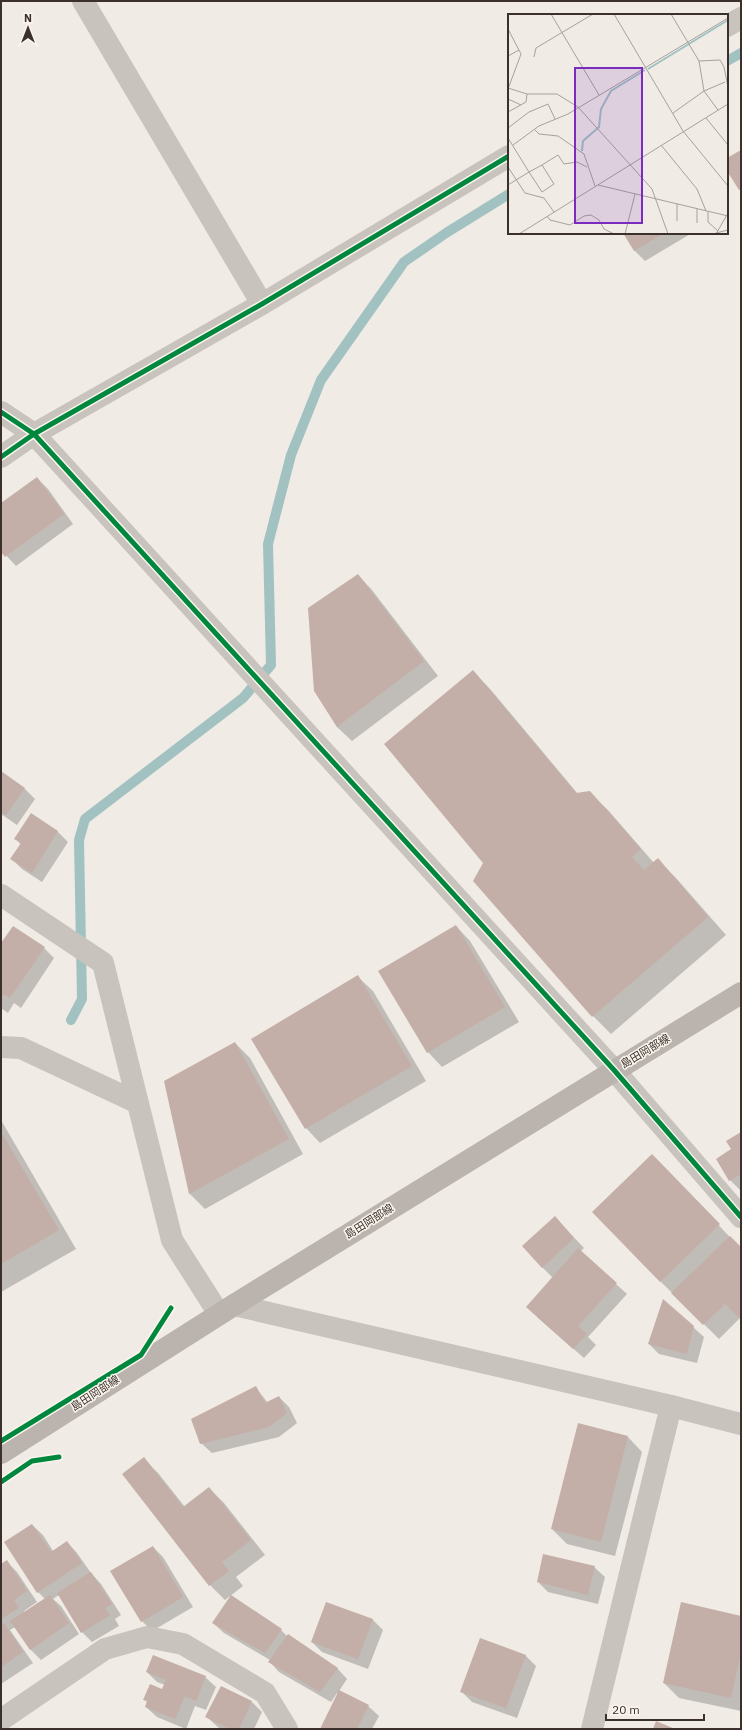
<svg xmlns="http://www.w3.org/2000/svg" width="742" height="1730" viewBox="0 0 742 1730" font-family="'IBM Plex Sans','Noto Sans JP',sans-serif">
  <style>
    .shadow { fill: #0003 }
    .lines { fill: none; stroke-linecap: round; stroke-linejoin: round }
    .stream { stroke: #a1c2c1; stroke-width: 10 }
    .building { fill: #c3afa7 }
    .minor { stroke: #c9c3be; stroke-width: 22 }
    .tertiary { stroke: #c9c3be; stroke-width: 22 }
    .secondary { stroke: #bab3ae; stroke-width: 22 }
    .cycleway-casing { stroke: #fbf5ee; stroke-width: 8 }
    .cycleway { stroke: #00873e; stroke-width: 5 }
    .labels { text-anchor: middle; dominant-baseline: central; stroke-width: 3; stroke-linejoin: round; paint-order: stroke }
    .street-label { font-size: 11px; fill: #3b302b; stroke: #fbf5ee }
    .inset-river { fill: none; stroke: #a1c2c1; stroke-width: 2 }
    .inset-road { fill: none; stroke: #a8a09b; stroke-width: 1 }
    .view { fill: #7b2cbf; fill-opacity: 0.15; stroke: #7b2cbf; stroke-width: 2 }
    .inset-edge { fill: none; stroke: #3b302b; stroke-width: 2 }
  </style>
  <rect width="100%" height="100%" fill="#f0ebe5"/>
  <path class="shadow" d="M 624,233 L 692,233 L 645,261 L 634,250 Z
    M 37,478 L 48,489 L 73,524 L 16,566 L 1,550 L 1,504 Z
    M 358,575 L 372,590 L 438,676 L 352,741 L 337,727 L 315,691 Z
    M 473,671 L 491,690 L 578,794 L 589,792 L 608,810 L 654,863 L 658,860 L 676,878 L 726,935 L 611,1034 L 593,1016 Z
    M 1,773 L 25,789 L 35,799 L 17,825 L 1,814 Z
    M 31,815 L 58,832 L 68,842 L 42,882 L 22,869 L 12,859 L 21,845 L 16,839 Z
    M 456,926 L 470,941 L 519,1022 L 442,1067 L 428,1052 Z
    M 1,944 L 44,948 L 54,958 L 21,1008 L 14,1003 L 8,1013 L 1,1008 Z
    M 358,977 L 373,991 L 426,1081 L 320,1143 L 306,1128 Z
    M 235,1043 L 250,1058 L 303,1154 L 205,1209 L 190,1194 L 165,1082 Z
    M 1,1120 L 76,1249 L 1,1292 Z
    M 741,1133 L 741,1191 L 730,1180 L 732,1150 Z
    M 667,1170 L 741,1249 L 741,1319 L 740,1318 L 719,1339 L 660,1281 Z
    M 565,1228 L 584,1248 L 580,1252 L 627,1294 L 588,1337 L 596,1345 L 584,1358 L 537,1317 L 553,1278 L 542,1267 Z
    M 693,1327 L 704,1337 L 697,1363 L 659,1354 L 649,1344 Z
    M 256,1388 L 268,1403 L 279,1397 L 289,1407 L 297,1423 L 279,1437 L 212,1453 L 201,1443 Z
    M 628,1437 L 642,1452 L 615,1556 L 567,1544 L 552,1529 Z
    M 144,1459 L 158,1473 L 185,1507 L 209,1488 L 224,1503 L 265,1555 L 236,1577 L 243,1586 L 225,1600 L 210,1585 L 124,1474 Z
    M 32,1525 L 43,1535 L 53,1551 L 67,1542 L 77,1553 L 91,1573 L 101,1584 L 121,1615 L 115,1619 L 119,1626 L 92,1642 L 82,1632 L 59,1595 L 53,1599 L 61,1606 L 79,1634 L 41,1660 L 31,1650 L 15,1627 L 10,1630 L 33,1663 L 1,1684 L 1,1565 L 7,1562 L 17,1572 L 37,1602 L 24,1611 L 25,1613 L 45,1599 L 38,1592 Z
    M 153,1547 L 163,1557 L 193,1607 L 152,1631 L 142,1621 Z
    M 594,1567 L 605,1577 L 598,1604 L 548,1592 L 538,1582 Z
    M 232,1596 L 281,1630 L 287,1636 L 337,1668 L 347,1679 L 339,1691 L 368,1706 L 379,1716 L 372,1729 L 321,1729 L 338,1694 L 337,1693 L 331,1702 L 279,1672 L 269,1661 L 270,1660 L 224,1633 L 213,1623 Z
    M 741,1617 L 741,1711 L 679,1698 L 664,1683 Z
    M 372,1619 L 383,1630 L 368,1669 L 322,1652 L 312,1642 Z
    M 525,1655 L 536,1666 L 517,1718 L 472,1702 L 461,1691 Z
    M 147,1672 L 205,1677 L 216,1687 L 206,1710 L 195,1706 L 186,1729 L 157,1717 L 146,1707 L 148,1703 L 145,1700 L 162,1690 L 165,1685 L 157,1682 Z
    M 252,1702 L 262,1712 L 254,1729 L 220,1729 L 207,1717 Z"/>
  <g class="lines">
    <path class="stream" d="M 727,61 L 741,53
      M 71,1020 L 82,999 L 79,840 L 85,819 L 243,698 L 271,665 L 268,544 L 291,455 L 321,380 L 404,262 L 446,233 L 509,194"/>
  </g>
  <path class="building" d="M 741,150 L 741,189 L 739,190 L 727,171 L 727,158 Z
    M 623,233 L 664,233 L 634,251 Z
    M 37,477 L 64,514 L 5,557 L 1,552 L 1,503 Z
    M 358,574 L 424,661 L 337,727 L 314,691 L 308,608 Z
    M 473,670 L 576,793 L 590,791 L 641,849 L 632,857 L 644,870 L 658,858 L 708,917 L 592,1017 L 473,881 L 483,863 L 384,744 Z
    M 1,771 L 25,788 L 6,815 L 1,812 Z
    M 31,813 L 58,831 L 32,873 L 10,859 L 21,843 L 14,839 Z
    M 456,925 L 505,1007 L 427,1053 L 378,971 Z
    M 13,926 L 45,947 L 10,998 L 4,994 L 1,998 L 1,943 Z
    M 358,975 L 412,1066 L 305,1129 L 251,1039 Z
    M 235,1042 L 289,1139 L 189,1194 L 164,1081 Z
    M 1,1132 L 59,1230 L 1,1264 Z
    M 741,1132 L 741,1174 L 729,1181 L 716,1159 L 731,1149 L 726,1141 Z
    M 652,1154 L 720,1224 L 660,1282 L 592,1212 Z
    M 555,1216 L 574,1238 L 542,1268 L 522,1246 Z
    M 730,1236 L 741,1247 L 741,1320 L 725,1304 L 703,1325 L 671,1293 Z
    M 578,1248 L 617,1283 L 578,1326 L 587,1334 L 573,1349 L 526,1307 Z
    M 663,1299 L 694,1326 L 687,1354 L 648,1344 Z
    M 256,1386 L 265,1403 L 279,1396 L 287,1413 L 269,1427 L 200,1444 L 191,1419 Z
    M 578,1423 L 628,1436 L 601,1542 L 551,1529 Z
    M 144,1457 L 183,1507 L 209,1487 L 251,1540 L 222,1562 L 229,1571 L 209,1586 L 122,1474 Z
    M 32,1524 L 51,1552 L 67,1541 L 82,1563 L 37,1593 L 4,1542 Z
    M 153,1546 L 183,1597 L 141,1622 L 110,1571 Z
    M 543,1554 L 595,1566 L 588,1595 L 537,1582 Z
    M 7,1560 L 27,1591 L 14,1600 L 19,1608 L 1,1619 L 1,1564 Z
    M 91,1572 L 112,1604 L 105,1608 L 110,1615 L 81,1633 L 57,1593 Z
    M 50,1595 L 69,1623 L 30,1650 L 10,1621 Z
    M 231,1595 L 282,1629 L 265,1653 L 212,1623 Z
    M 326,1602 L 373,1619 L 358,1659 L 311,1642 Z
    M 681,1602 L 741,1616 L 741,1652 L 731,1698 L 663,1683 Z
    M 4,1623 L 23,1652 L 1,1667 L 1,1625 Z
    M 288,1634 L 338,1668 L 320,1692 L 268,1662 Z
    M 480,1638 L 526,1655 L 506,1708 L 460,1692 Z
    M 153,1655 L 206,1676 L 196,1701 L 185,1696 L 175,1719 L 145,1707 L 147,1701 L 143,1700 L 150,1684 L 162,1689 L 166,1680 L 146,1672 Z
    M 221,1686 L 252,1701 L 239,1729 L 230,1729 L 205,1717 Z
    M 339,1690 L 369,1705 L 357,1729 L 320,1729 Z
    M 656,1721 L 675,1729 L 653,1729 Z"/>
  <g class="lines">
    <path class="minor" d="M 83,1 L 262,304
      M 727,26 L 741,18
      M 34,434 L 614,1070 L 741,1217
      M 1,457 L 34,434 L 262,304 L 509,156
      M 1,895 L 103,963 L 172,1240 L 219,1314
      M 1,1047 L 21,1048 L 138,1103
      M 1,1720 L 105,1649 L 147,1637 L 183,1644 L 265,1693 L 287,1729
      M 592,1729 L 671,1406"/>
    <path class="tertiary" d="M 1,412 L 34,434
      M 234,1305 L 671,1406 L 741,1424"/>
    <path class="secondary" d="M 1,1453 L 234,1305 L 741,993"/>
    <defs>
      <path id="cycleway" d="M 1,412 L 34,434 L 614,1070 L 741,1217
        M 1,457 L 34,434 L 262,304 L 509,156
        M 1,1441 L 141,1355 L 171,1308
        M 1,1482 L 32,1461 L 59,1457"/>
    </defs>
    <use href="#cycleway" class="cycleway-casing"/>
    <use href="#cycleway" class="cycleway"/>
  </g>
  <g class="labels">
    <g class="street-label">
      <text transform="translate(645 1051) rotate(-31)">島田岡部線</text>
      <text transform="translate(369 1221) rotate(-32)">島田岡部線</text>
      <text transform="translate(95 1393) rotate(-33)">島田岡部線</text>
    </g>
  </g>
  <g transform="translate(508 14)">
    <rect width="220" height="220" fill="#f0ebe5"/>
    <path class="inset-river" d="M 140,55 L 220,6M 74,137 L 75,127 L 91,113 L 93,95 L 103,77 L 137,56"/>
    <path class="inset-road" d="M 43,0 L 91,81M 106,0 L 175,117 L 220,172M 163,0 L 191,47 L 196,77 L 210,96M 0,15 L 13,40 L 0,75M 0,42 L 11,36M 26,43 L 28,34 L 85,0M 191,47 L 212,46 L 216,53 L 220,73M 0,74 L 19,80 L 49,80 L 70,93 L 144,175 L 160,220M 0,85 L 13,91M 0,98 L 18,88 L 19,80M 165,99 L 196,77 L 217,68M 198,104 L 220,131M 0,114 L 21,98 L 40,90 L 47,105M 27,116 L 31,120 L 50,122 L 76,140 L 87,172M 0,124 L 21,158 L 34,178 L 46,170 L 34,151 L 21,158 L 8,166 L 0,171M 5,131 L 31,112 L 60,100 L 220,4M 153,131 L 189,175 L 198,197M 34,151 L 50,141 L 56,150 L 69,148 L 79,153M 0,153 L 17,179 L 36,184 L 46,198M 90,171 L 220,202M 169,190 L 169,207M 189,195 L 189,209M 200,198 L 200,208 L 210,217M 39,202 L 42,206 L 62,211 L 76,202 L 83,201 L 91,206 L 96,215 L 106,220M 208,219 L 220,216M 11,220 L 220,90M 69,220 L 86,220M 117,220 L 127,180M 208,220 L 220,199"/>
    <path class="view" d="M 67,54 L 134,54 L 134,209 L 67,209 Z"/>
    <rect width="220" height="220" class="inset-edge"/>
  </g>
  <rect width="742" height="1730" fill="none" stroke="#3b302b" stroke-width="4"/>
  <g transform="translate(28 28)" stroke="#fbf5ee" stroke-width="3" paint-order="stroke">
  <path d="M0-3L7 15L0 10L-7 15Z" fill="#3b302b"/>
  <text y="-6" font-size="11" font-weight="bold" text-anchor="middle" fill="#3b302b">N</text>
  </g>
  <path d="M606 1714v6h98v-6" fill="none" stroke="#3b302b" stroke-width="2"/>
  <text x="612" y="1714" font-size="12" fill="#3b302b" stroke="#fbf5ee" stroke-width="3" paint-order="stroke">20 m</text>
</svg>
